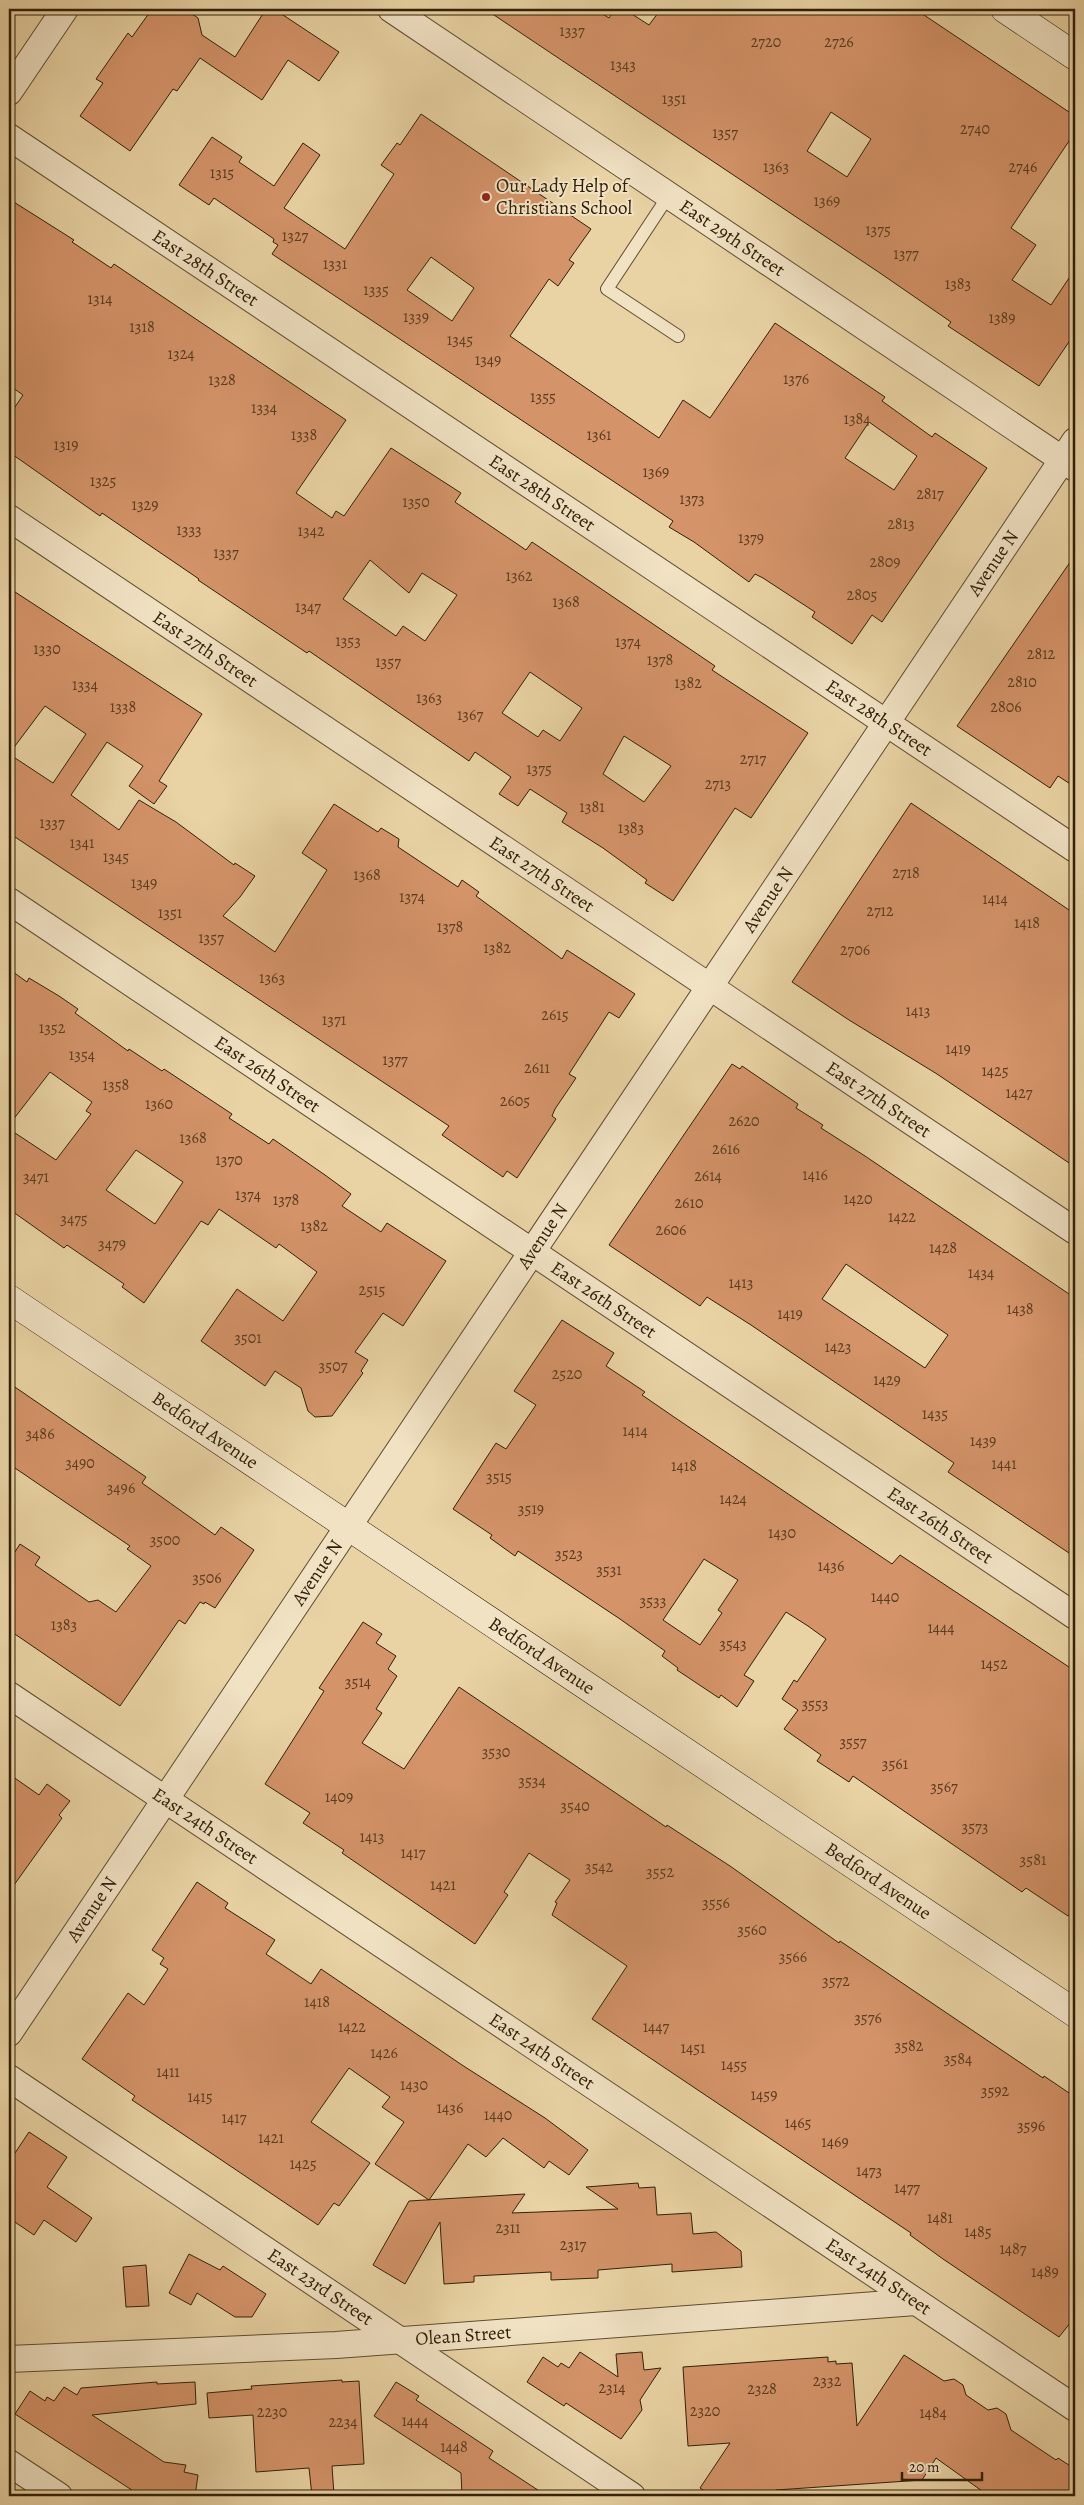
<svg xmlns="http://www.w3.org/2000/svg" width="1084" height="2505" viewBox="0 0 1084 2505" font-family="Alegreya,serif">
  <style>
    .building { fill: #d49369; stroke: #312008; fill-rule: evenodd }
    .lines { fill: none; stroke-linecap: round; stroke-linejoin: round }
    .service-casing { stroke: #5f4d2f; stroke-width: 14 }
    .minor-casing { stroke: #5f4d2f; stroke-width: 28 }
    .secondary-casing { stroke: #312008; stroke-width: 29 }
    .service { stroke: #f1e2c4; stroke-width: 12 }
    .minor { stroke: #f1e2c4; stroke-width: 26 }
    .secondary { stroke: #f1e2c4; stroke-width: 28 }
    .poi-dot { fill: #8f2418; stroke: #f1e2c4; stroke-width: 2 }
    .labels { text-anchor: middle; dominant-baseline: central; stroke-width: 4; stroke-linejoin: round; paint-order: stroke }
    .number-label { font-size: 16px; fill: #5a3d20 }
    .poi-label { font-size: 19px; fill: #312008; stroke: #f1e2c4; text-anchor: start }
    .street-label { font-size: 19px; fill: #312008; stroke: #f1e2c4 }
  </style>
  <rect width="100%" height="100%" fill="#e9d3a4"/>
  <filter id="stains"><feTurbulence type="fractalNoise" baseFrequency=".004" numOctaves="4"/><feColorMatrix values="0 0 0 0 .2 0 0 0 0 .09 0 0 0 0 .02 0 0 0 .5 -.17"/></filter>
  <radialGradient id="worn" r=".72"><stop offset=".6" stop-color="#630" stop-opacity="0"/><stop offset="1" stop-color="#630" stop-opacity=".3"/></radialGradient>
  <path class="building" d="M 152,9 L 185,9 L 198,18 L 202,35 L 235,57 L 266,9 L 274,9 L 339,52 L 319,81 L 288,60 L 262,100 L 200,58 L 177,91 L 173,89 L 130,151 L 80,116 L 103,83 L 96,79 L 128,33 L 132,37 Z
    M 485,9 L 595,9 L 609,18 L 615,9 L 624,9 L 649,25 L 661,9 L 915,9 L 1075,116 L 1075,132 L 1011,228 L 1036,245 L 1012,280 L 1051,305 L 1075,269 L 1075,333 L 1039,386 L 948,326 L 951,322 L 880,273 ZM 831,112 L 871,139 L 847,177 L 807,151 Z
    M 421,114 L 591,229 L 569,260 L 574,263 L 558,286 L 549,279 L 510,336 L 659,438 L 683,400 L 710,418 L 775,323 L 885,397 L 882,401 L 932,437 L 935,433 L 987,468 L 882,622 L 872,615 L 852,644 L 812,617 L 815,612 L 763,578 L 755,574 L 749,582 L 694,542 L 669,527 L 673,521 L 272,254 L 278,245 L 273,242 L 274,239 L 214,198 L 209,205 L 179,185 L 212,137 L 242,157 L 239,162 L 274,186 L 303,143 L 320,155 L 284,208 L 345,249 L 394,174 L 381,165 L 397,143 L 400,145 ZM 431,257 L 474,288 L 452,321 L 407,290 ZM 869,422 L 917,456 L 894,490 L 845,458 Z
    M 9,199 L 74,240 L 72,242 L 111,268 L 114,264 L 346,420 L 296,493 L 332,518 L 336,511 L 344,516 L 391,448 L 461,493 L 455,502 L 526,550 L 532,542 L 715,666 L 712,670 L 808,733 L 751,818 L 735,808 L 673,901 L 645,883 L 647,880 L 603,848 L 562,822 L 567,813 L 530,789 L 518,806 L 499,794 L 511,777 L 475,752 L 469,761 L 309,651 L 307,653 L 198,580 L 199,579 L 102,513 L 100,516 L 9,452 L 9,416 L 23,395 L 9,385 ZM 370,560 L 409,593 L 422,573 L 457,595 L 425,641 L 403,626 L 396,636 L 343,599 ZM 530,672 L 582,708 L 560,741 L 543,730 L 538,737 L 502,713 ZM 624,736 L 671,766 L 644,802 L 603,774 Z
    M 1075,555 L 1075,787 L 1058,776 L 1050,788 L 957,726 Z
    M 9,588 L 202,714 L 159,781 L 167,786 L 154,804 L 129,786 L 143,766 L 107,742 L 71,795 L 119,830 L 139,800 L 176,822 L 234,865 L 235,863 L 255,876 L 240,897 L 223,916 L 275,952 L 327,870 L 302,853 L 334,804 L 378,832 L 381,828 L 399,839 L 398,847 L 458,887 L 462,880 L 479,892 L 476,896 L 562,959 L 567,950 L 635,994 L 619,1018 L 609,1012 L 569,1074 L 576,1078 L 555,1109 L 552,1116 L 556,1119 L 517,1178 L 507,1171 L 503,1177 L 442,1135 L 449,1126 L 9,833 ZM 45,706 L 86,734 L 53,783 L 9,754 Z
    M 911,803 L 1075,914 L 1075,1167 L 937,1074 L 849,1020 L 792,982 Z
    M 9,969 L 27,982 L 29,978 L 59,996 L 78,1009 L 75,1013 L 128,1051 L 129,1049 L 162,1071 L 164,1069 L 232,1114 L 229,1118 L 269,1144 L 273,1139 L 325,1175 L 351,1194 L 342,1206 L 381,1232 L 387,1223 L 446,1261 L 403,1326 L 383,1313 L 355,1352 L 368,1360 L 361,1371 L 363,1373 L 332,1416 L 315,1417 L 308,1411 L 301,1388 L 275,1371 L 265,1386 L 201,1341 L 237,1289 L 283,1321 L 317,1272 L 279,1244 L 276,1248 L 219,1209 L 208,1225 L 201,1221 L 144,1303 L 122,1287 L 124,1284 L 67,1245 L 64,1248 L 9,1209 L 9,1129 L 56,1160 L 91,1114 L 86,1111 L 92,1102 L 50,1072 L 9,1125 ZM 136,1150 L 183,1182 L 155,1224 L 106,1190 Z
    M 732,1064 L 740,1069 L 742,1066 L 798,1104 L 796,1108 L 823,1125 L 821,1128 L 865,1156 L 1075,1298 L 1075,1557 L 948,1472 L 954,1463 L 751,1325 L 707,1297 L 700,1306 L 609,1245 ZM 846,1264 L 948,1335 L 925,1368 L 822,1299 Z
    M 562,1320 L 614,1353 L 606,1366 L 645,1392 L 642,1395 L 674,1417 L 892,1564 L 900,1555 L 1075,1671 L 1075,1904 L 1068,1916 L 1026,1888 L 1022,1892 L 853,1776 L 849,1782 L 817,1761 L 821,1755 L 784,1729 L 798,1710 L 782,1699 L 794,1680 L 797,1682 L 826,1639 L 808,1626 L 786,1612 L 744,1675 L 754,1681 L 737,1707 L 721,1695 L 719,1698 L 677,1670 L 678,1668 L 662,1656 L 665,1651 L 620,1619 L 518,1551 L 515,1556 L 490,1538 L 492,1535 L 453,1509 L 496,1443 L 506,1449 L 536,1405 L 514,1391 ZM 704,1559 L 738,1580 L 718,1610 L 722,1613 L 700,1645 L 663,1620 Z
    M 9,1383 L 146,1477 L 142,1483 L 215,1535 L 221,1527 L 254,1550 L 215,1608 L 205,1602 L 204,1604 L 200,1602 L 185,1624 L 179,1620 L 120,1706 L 9,1630 L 9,1561 L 20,1544 L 40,1557 L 35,1565 L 89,1602 L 98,1600 L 116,1612 L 151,1566 L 127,1549 L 130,1546 L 9,1464 Z
    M 363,1622 L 382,1634 L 376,1643 L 396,1656 L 388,1669 L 397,1676 L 376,1709 L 382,1713 L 362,1743 L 404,1769 L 459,1687 L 666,1827 L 667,1825 L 730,1866 L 839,1943 L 840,1941 L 1043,2078 L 1044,2076 L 1075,2097 L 1075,2317 L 1059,2337 L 943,2259 L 910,2235 L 911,2233 L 592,2019 L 627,1966 L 552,1915 L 557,1903 L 555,1902 L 570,1880 L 529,1853 L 504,1892 L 508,1895 L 475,1944 L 342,1853 L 344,1850 L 303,1823 L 310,1813 L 265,1784 L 324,1691 L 319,1688 Z
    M 9,1774 L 39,1795 L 47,1784 L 70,1801 L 59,1815 L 62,1818 L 9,1892 Z
    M 197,1882 L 228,1903 L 225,1908 L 275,1940 L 266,1954 L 311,1984 L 321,1969 L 462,2065 L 545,2118 L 588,2150 L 569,2175 L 549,2161 L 544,2168 L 503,2138 L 486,2157 L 468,2144 L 429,2200 L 375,2164 L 404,2122 L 382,2107 L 390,2097 L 349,2068 L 311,2122 L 370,2163 L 339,2206 L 334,2203 L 318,2225 L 150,2112 L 132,2100 L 135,2096 L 82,2059 L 128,1993 L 144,2005 L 168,1969 L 160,1964 L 164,1958 L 152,1950 Z
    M 29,2132 L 67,2157 L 47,2187 L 92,2218 L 76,2242 L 44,2220 L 34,2235 L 9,2218 L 9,2162 Z
    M 638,2183 L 639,2188 L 655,2187 L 657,2215 L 691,2213 L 693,2234 L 716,2232 L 741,2251 L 742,2267 L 672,2272 L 672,2264 L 598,2270 L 598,2278 L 551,2280 L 551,2272 L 474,2276 L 474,2282 L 444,2284 L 440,2222 L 405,2284 L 373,2265 L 409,2201 L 525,2194 L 512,2213 L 618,2209 L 586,2187 Z
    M 189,2254 L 220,2270 L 223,2266 L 266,2294 L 252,2317 L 235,2317 L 197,2293 L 191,2305 L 169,2293 Z
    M 146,2265 L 149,2306 L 126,2307 L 123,2267 Z
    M 580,2352 L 618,2377 L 616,2354 L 642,2352 L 644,2370 L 661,2368 L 640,2400 L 642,2410 L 621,2439 L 566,2403 L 564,2406 L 527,2382 L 543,2357 L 558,2367 L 561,2363 L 569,2368 Z
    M 904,2355 L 944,2381 L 954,2379 L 963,2385 L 966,2395 L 988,2410 L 997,2408 L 1006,2414 L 1011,2430 L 1056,2460 L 1058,2458 L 1075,2469 L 1075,2496 L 989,2496 L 936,2458 L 922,2480 L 776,2490 L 785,2496 L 712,2496 L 700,2488 L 730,2443 L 688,2446 L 683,2367 L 828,2357 L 828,2362 L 836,2361 L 836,2364 L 852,2363 L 857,2426 Z
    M 342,2380 L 342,2382 L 359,2381 L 364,2464 L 332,2466 L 334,2495 L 312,2496 L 309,2468 L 256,2472 L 253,2415 L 209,2418 L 207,2393 L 252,2389 L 251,2386 Z
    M 157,2382 L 157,2384 L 195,2382 L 196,2404 L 92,2415 L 164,2462 L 186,2465 L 184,2472 L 198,2475 L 195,2496 L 141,2496 L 15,2414 L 30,2391 L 45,2401 L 47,2397 L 54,2401 L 64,2387 L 77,2395 L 81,2388 Z
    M 396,2382 L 419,2396 L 416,2400 L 493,2451 L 489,2458 L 547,2496 L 462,2496 L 461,2473 L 374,2416 Z"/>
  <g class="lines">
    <defs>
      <path id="service" d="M 669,195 L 607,289 L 678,336"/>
      <g id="minor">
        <path id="s1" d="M 391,9 L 1075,468"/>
        <path d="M 9,92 L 65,9"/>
        <path id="s2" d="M 9,137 L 1075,849"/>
        <path id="s3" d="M 9,518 L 1075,1231"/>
        <path id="s4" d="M 9,901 L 1075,1616"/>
        <path id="s5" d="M 9,1695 L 1075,2408"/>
        <path id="s6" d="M 9,2033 L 1075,441"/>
        <path id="s7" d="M 9,2078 L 632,2496"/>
        <path id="s8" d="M 9,2359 L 336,2345 L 916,2302"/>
        <path d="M 9,2463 L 59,2496"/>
      </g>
      <g id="secondary">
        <path d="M 1005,9 L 1075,56"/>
        <path id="s9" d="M 9,1299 L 1075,2013"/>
      </g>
    </defs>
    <use href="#service" class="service-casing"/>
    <use href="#minor" class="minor-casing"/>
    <use href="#secondary" class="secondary-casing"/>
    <use href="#service" class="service"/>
    <use href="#minor" class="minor"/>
    <use href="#secondary" class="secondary"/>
  </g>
  <circle class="poi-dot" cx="486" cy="197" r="5"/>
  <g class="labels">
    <g class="number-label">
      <text x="572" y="31">1337</text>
      <text x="766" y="42">2720</text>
      <text x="839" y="42">2726</text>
      <text x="623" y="65">1343</text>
      <text x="674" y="99">1351</text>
      <text x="975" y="129">2740</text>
      <text x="725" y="133">1357</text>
      <text x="776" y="167">1363</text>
      <text x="1023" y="167">2746</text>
      <text x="222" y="173">1315</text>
      <text x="827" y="201">1369</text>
      <text x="878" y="230">1375</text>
      <text x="295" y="236">1327</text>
      <text x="906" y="254">1377</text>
      <text x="335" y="264">1331</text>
      <text x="958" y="284">1383</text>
      <text x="376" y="290">1335</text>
      <text x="100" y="299">1314</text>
      <text x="416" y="317">1339</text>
      <text x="1002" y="318">1389</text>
      <text x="142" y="327">1318</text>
      <text x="460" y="340">1345</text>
      <text x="181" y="354">1324</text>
      <text x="488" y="360">1349</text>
      <text x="796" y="379">1376</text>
      <text x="222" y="380">1328</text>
      <text x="543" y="397">1355</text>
      <text x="264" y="408">1334</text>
      <text x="857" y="419">1384</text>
      <text x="304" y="435">1338</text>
      <text x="599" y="435">1361</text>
      <text x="66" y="445">1319</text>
      <text x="656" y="472">1369</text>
      <text x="103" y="481">1325</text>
      <text x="930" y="494">2817</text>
      <text x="692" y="499">1373</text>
      <text x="416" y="502">1350</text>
      <text x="145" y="505">1329</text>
      <text x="901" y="524">2813</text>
      <text x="189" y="530">1333</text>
      <text x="311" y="531">1342</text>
      <text x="751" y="538">1379</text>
      <text x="226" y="553">1337</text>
      <text x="885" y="562">2809</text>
      <text x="519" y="576">1362</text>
      <text x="862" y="595">2805</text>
      <text x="566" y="602">1368</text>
      <text x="308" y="607">1347</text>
      <text x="348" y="641">1353</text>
      <text x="628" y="642">1374</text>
      <text x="47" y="649">1330</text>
      <text x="1041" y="654">2812</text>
      <text x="660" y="660">1378</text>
      <text x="388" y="662">1357</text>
      <text x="1022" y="682">2810</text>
      <text x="688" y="683">1382</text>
      <text x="85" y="685">1334</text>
      <text x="429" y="698">1363</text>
      <text x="123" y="707">1338</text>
      <text x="1006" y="707">2806</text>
      <text x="470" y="715">1367</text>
      <text x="753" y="759">2717</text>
      <text x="539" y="769">1375</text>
      <text x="718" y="784">2713</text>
      <text x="592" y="807">1381</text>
      <text x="52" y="823">1337</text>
      <text x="631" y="828">1383</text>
      <text x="82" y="843">1341</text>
      <text x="116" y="857">1345</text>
      <text x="906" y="873">2718</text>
      <text x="367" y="875">1368</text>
      <text x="144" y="883">1349</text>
      <text x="412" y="897">1374</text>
      <text x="995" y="899">1414</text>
      <text x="880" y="911">2712</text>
      <text x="170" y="913">1351</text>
      <text x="1027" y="923">1418</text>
      <text x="450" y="927">1378</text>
      <text x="211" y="938">1357</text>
      <text x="497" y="948">1382</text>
      <text x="855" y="950">2706</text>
      <text x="272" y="978">1363</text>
      <text x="918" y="1011">1413</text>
      <text x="555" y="1015">2615</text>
      <text x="334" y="1020">1371</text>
      <text x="52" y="1028">1352</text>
      <text x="958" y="1049">1419</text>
      <text x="82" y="1055">1354</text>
      <text x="395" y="1060">1377</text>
      <text x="537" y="1068">2611</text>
      <text x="995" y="1071">1425</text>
      <text x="116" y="1085">1358</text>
      <text x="1019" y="1093">1427</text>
      <text x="515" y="1101">2605</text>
      <text x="159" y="1104">1360</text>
      <text x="744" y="1121">2620</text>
      <text x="193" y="1138">1368</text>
      <text x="726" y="1149">2616</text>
      <text x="229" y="1160">1370</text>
      <text x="815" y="1175">1416</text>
      <text x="708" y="1176">2614</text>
      <text x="36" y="1177">3471</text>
      <text x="248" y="1195">1374</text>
      <text x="858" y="1199">1420</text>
      <text x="286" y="1200">1378</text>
      <text x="689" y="1203">2610</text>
      <text x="902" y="1217">1422</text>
      <text x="74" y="1219">3475</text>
      <text x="314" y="1226">1382</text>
      <text x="671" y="1230">2606</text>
      <text x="112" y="1244">3479</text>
      <text x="943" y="1248">1428</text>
      <text x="981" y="1273">1434</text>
      <text x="741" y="1283">1413</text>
      <text x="372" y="1290">2515</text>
      <text x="1020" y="1309">1438</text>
      <text x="790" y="1314">1419</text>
      <text x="248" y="1338">3501</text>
      <text x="838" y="1347">1423</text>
      <text x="333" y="1366">3507</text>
      <text x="567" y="1374">2520</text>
      <text x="887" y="1380">1429</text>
      <text x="935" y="1414">1435</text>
      <text x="635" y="1431">1414</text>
      <text x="40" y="1434">3486</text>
      <text x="983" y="1441">1439</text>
      <text x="80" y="1463">3490</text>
      <text x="1004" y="1464">1441</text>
      <text x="684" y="1466">1418</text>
      <text x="499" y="1477">3515</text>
      <text x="121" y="1488">3496</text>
      <text x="733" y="1499">1424</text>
      <text x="531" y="1509">3519</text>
      <text x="782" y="1533">1430</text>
      <text x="165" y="1540">3500</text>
      <text x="569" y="1554">3523</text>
      <text x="831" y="1566">1436</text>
      <text x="609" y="1570">3531</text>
      <text x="207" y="1578">3506</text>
      <text x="885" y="1597">1440</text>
      <text x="653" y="1601">3533</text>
      <text x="64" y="1625">1383</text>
      <text x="941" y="1628">1444</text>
      <text x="733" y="1644">3543</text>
      <text x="994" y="1664">1452</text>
      <text x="358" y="1682">3514</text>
      <text x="815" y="1704">3553</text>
      <text x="853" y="1742">3557</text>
      <text x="496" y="1752">3530</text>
      <text x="895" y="1764">3561</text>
      <text x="532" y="1781">3534</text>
      <text x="944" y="1787">3567</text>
      <text x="339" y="1797">1409</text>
      <text x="575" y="1806">3540</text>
      <text x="975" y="1827">3573</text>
      <text x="372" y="1837">1413</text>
      <text x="413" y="1853">1417</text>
      <text x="1033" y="1860">3581</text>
      <text x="599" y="1867">3542</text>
      <text x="660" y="1872">3552</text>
      <text x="443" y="1885">1421</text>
      <text x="716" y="1903">3556</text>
      <text x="752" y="1930">3560</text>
      <text x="793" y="1957">3566</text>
      <text x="836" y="1981">3572</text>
      <text x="317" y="2002">1418</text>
      <text x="868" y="2018">3576</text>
      <text x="352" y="2027">1422</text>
      <text x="656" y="2027">1447</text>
      <text x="909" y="2046">3582</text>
      <text x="693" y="2048">1451</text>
      <text x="384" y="2053">1426</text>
      <text x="958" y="2059">3584</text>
      <text x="734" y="2065">1455</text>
      <text x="168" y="2072">1411</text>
      <text x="414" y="2085">1430</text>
      <text x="995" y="2091">3592</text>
      <text x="764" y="2095">1459</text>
      <text x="200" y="2097">1415</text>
      <text x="450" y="2108">1436</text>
      <text x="498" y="2115">1440</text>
      <text x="234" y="2118">1417</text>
      <text x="798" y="2123">1465</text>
      <text x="1031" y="2126">3596</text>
      <text x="271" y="2138">1421</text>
      <text x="835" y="2142">1469</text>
      <text x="303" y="2164">1425</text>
      <text x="869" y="2171">1473</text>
      <text x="907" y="2188">1477</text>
      <text x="940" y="2218">1481</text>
      <text x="508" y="2228">2311</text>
      <text x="978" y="2232">1485</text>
      <text x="573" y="2245">2317</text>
      <text x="1013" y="2249">1487</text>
      <text x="1045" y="2272">1489</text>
      <text x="827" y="2381">2332</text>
      <text x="612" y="2388">2314</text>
      <text x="762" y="2389">2328</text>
      <text x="705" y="2411">2320</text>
      <text x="272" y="2412">2230</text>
      <text x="933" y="2413">1484</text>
      <text x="415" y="2421">1444</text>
      <text x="343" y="2422">2234</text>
      <text x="454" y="2447">1448</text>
    </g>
    <g class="poi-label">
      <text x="496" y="186">Our Lady Help of<tspan x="496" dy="22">Christians School</tspan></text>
    </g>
    <g class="street-label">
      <text stroke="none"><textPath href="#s1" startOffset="411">East 29th Street</textPath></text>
      <text stroke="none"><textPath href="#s2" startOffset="236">East 28th Street</textPath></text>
      <text stroke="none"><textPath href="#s2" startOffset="641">East 28th Street</textPath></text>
      <text stroke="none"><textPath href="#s6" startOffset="1769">Avenue N</textPath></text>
      <text stroke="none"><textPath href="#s3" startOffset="236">East 27th Street</textPath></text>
      <text stroke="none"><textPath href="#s2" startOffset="1046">East 28th Street</textPath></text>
      <text stroke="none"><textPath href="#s3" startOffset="641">East 27th Street</textPath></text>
      <text stroke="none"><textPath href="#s6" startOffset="1364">Avenue N</textPath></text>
      <text stroke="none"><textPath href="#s4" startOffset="311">East 26th Street</textPath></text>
      <text stroke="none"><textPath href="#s3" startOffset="1046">East 27th Street</textPath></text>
      <text stroke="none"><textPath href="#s6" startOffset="959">Avenue N</textPath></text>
      <text stroke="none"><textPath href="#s4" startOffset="716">East 26th Street</textPath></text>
      <text stroke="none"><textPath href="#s9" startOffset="236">Bedford Avenue</textPath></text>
      <text stroke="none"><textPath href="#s4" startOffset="1121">East 26th Street</textPath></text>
      <text stroke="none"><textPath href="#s6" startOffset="554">Avenue N</textPath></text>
      <text stroke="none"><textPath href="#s9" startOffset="641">Bedford Avenue</textPath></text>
      <text stroke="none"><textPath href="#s5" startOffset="236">East 24th Street</textPath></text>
      <text stroke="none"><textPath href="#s9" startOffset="1046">Bedford Avenue</textPath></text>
      <text stroke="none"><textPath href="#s6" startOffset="149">Avenue N</textPath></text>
      <text stroke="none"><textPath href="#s5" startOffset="641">East 24th Street</textPath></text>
      <text stroke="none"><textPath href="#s5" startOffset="1046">East 24th Street</textPath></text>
      <text stroke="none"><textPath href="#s7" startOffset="375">East 23rd Street</textPath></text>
      <text stroke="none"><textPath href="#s8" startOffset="455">Olean Street</textPath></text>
    </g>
  </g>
  <rect width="1084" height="2505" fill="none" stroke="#e9d3a4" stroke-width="30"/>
  <rect x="10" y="10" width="1064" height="2485" fill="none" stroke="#312008" stroke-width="2.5"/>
  <rect x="15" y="15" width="1054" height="2475" fill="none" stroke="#312008"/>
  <path d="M902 2472v8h80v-8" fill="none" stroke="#312008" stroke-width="2.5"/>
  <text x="909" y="2472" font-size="15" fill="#312008" stroke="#f1e2c4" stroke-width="4" paint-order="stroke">20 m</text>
  <rect width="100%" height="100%" filter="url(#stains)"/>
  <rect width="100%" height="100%" fill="url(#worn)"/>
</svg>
